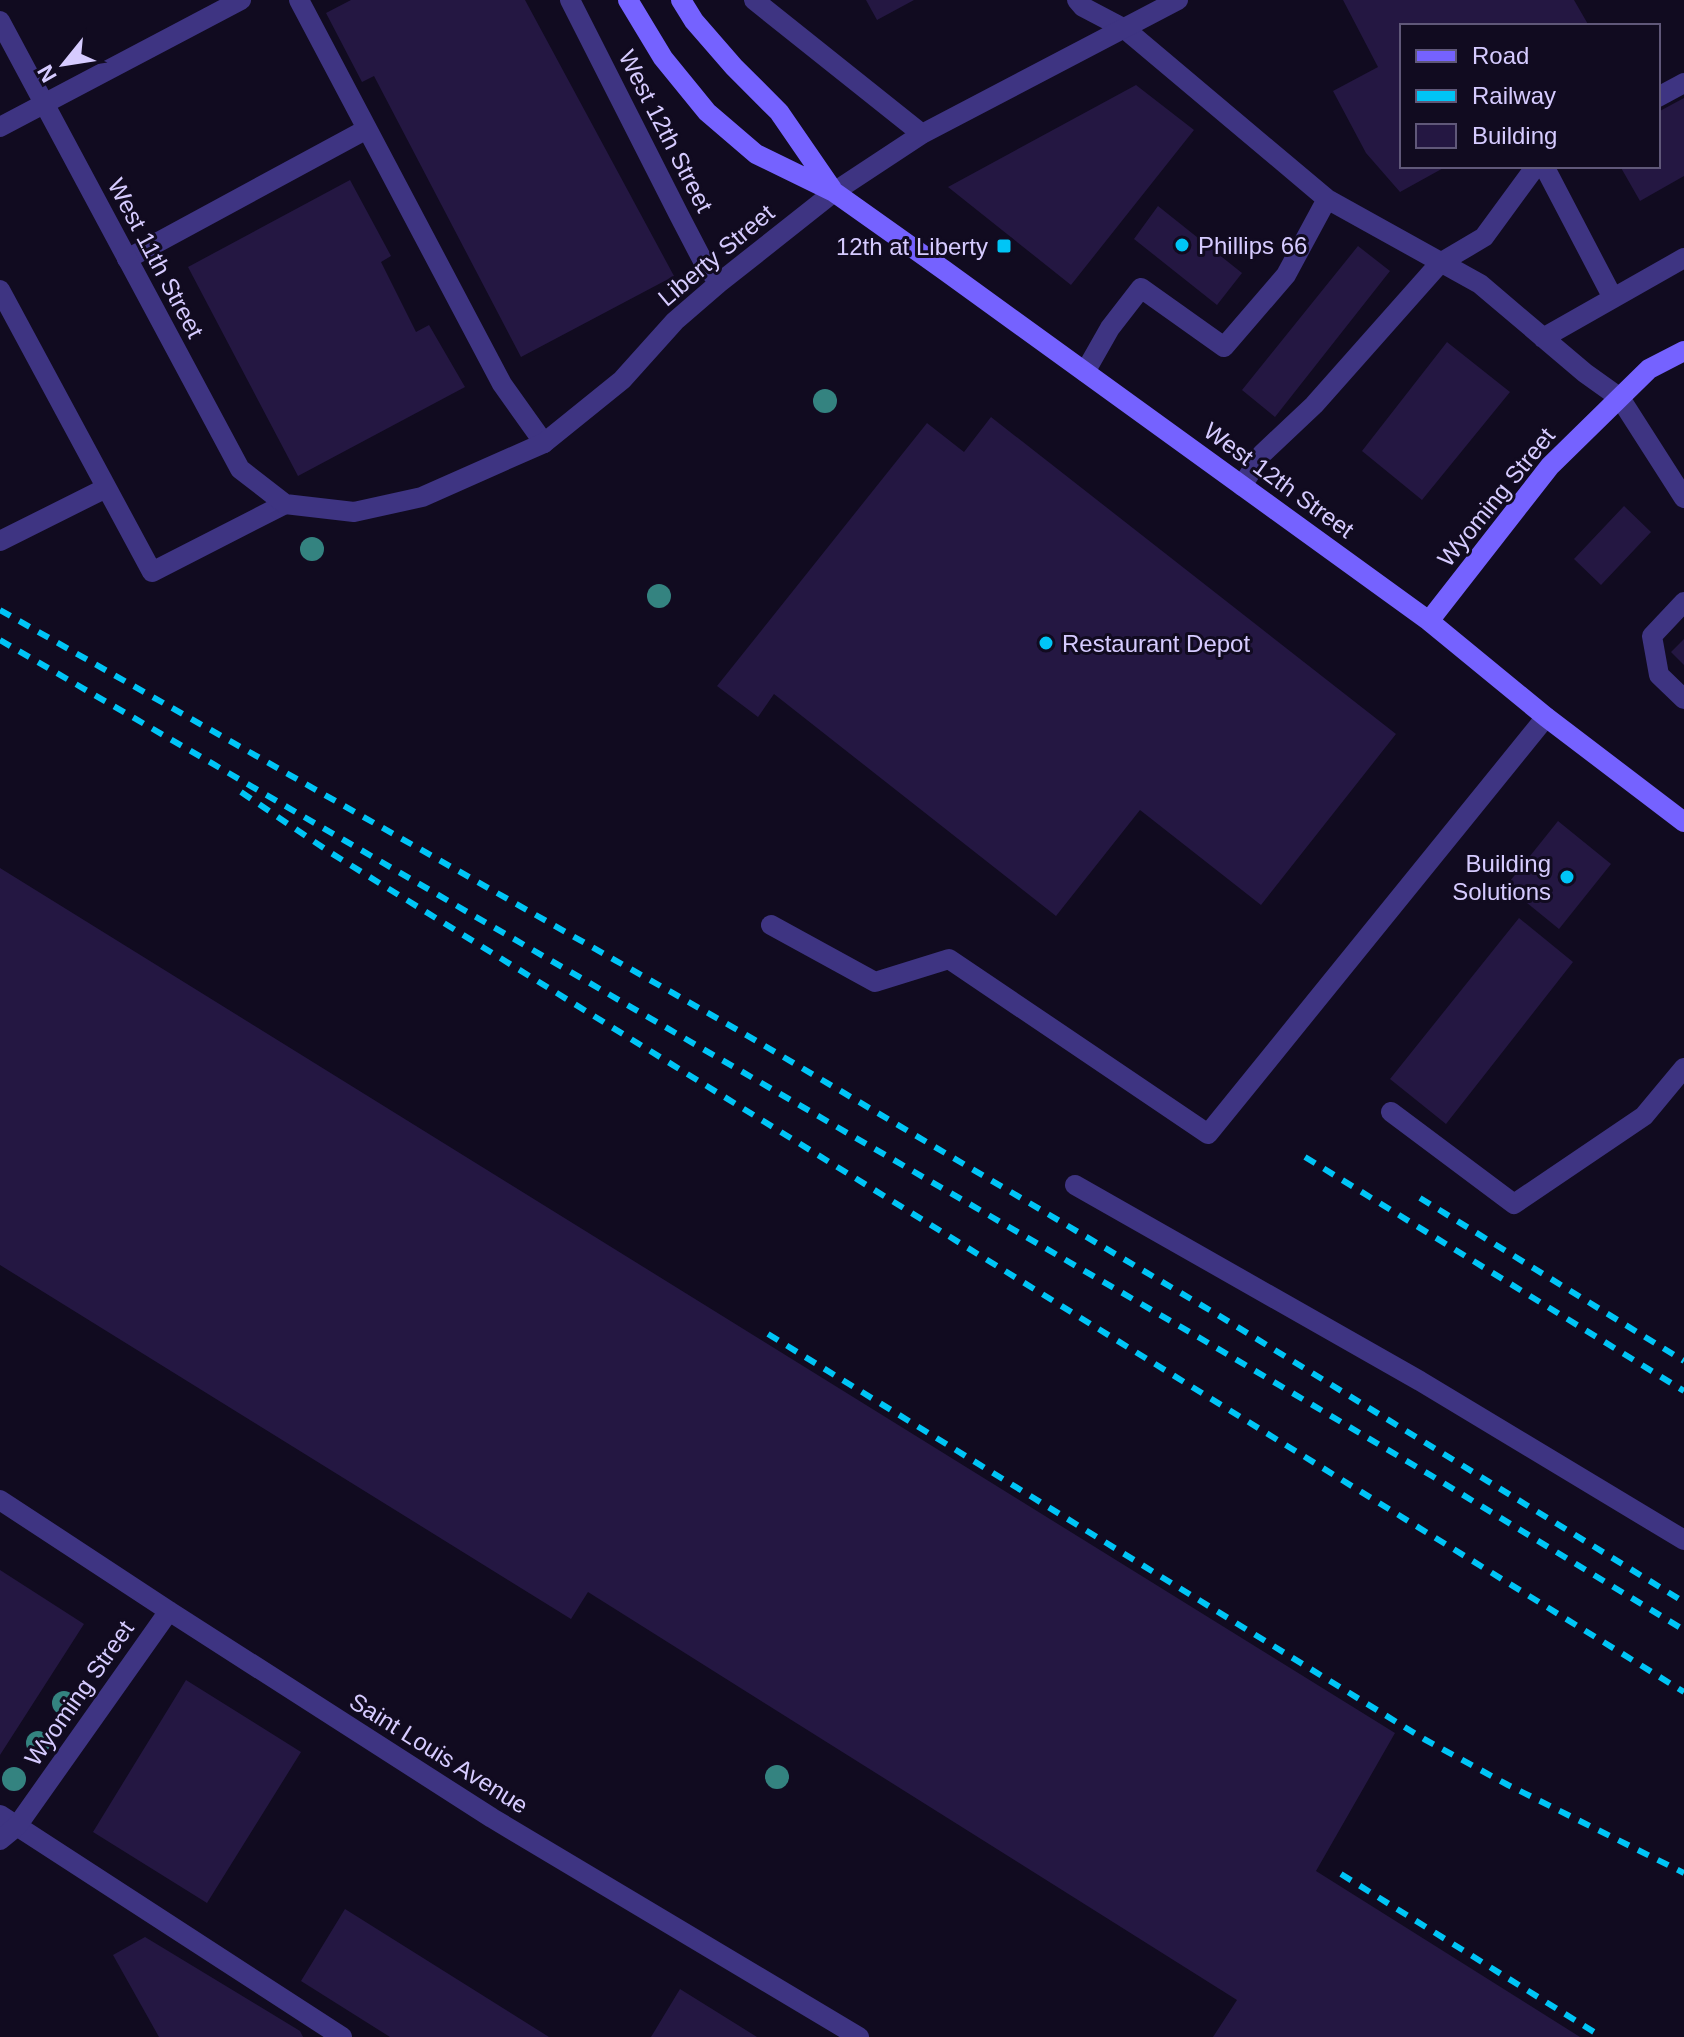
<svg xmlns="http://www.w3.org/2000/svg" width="1684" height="2037" viewBox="0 0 1684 2037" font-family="Helvetica,sans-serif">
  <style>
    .building { fill: #241742 }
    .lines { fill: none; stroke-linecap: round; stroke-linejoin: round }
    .service { stroke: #3e3482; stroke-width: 20 }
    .minor { stroke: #3e3482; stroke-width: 20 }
    .secondary { stroke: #7562ff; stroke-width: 20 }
    .rail { stroke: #00c5f6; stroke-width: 6; stroke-dasharray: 12 10; stroke-linecap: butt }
    .tree { fill: #348380 }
    .poi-dot { fill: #00c5f6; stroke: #110b20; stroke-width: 3 }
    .labels { text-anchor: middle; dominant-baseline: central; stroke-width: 6; stroke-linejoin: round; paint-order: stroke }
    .street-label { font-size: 24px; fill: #d6cbff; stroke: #110b20 }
    .poi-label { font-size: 24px; fill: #d6cbff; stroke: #110b20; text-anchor: start }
  </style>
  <rect width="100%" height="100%" fill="#110b20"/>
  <path class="building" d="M 351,0 L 525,0 L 674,276 L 521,357 L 374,76 L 362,82 L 326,13 Z
    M 866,0 L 914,0 L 877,20 Z
    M 1343,0 L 1574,0 L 1589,26 L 1402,26 L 1402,166 L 1447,166 L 1400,192 L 1366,153 L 1333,91 L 1378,67 Z
    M 1136,85 L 1194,130 L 1071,285 L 948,187 Z
    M 1684,98 L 1684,176 L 1640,201 L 1620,166 L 1658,166 L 1658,112 Z
    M 350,180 L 391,256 L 381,262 L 416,332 L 429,325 L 465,387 L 298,476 L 188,267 Z
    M 1158,206 L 1242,273 L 1217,305 L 1134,239 Z
    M 1358,246 L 1390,271 L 1275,417 L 1242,390 Z
    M 1447,342 L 1510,392 L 1422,500 L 1362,451 Z
    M 991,417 L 1396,734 L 1261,905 L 1140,810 L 1056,916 L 774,694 L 758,717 L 717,686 L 927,423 L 964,452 Z
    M 1624,506 L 1651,532 L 1601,585 L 1574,559 Z
    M 1684,639 L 1684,665 L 1671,652 Z
    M 1558,821 L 1611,864 L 1559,929 L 1506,886 Z
    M 0,868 L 1395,1733 L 1316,1871 L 1580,2037 L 1213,2037 L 1237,2000 L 588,1592 L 571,1619 L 0,1265 Z
    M 1519,918 L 1573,962 L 1446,1124 L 1390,1079 Z
    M 0,1570 L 84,1624 L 0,1755 Z
    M 186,1680 L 301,1752 L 207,1903 L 93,1832 Z
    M 345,1909 L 549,2037 L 390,2037 L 301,1981 Z
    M 145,1937 L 300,2031 L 303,2037 L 159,2037 L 113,1955 Z
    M 680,1989 L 757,2037 L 651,2037 Z"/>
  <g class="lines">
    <path class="service" d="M 299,0 L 502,384 L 544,443
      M 1077,0 L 1083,7 L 1125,29 L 1327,199 L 1480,284 L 1585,373 L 1620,398 L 1684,498
      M 1658,97 L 1684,83
      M 1544,166 L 1613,298
      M 127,259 L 367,129
      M 0,290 L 152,572 L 285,504
      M 1543,338 L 1684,258
      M 1085,372 L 1110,328 L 1141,288 L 1224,347 L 1286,275 L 1327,199
      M 1242,486 L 1262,454 L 1314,405 L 1440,263 L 1484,237 L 1536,166
      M 0,541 L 106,488
      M 1684,602 L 1652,636 L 1659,675 L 1684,699
      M 771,925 L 875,982 L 949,959 L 1208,1134 L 1546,717
      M 1391,1112 L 1514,1204 L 1644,1116 L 1684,1068
      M 1075,1185 L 1420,1381 L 1684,1540
      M 0,1815 L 342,2037"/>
    <path class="minor" d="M 570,0 L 679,215 L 704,263 L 719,283
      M 754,0 L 922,134
      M 0,21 L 240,469 L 285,504 L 354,512 L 422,497 L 544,443 L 622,380 L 675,321 L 719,283 L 834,192 L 922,134 L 1178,0
      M 0,127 L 241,0
      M 0,1500 L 169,1611 L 492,1818 L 859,2037
      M 0,1840 L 17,1826 L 169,1611"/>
    <path class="secondary" d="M 628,0 L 663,58 L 707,112 L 756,154 L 834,192 L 944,270 L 1429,621 L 1546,717 L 1684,822
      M 681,0 L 694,21 L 734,67 L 779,112 L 832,189
      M 1429,621 L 1550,466 L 1649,369 L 1684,351"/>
    <path class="rail" d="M 0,610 L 743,1033 L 1218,1315 L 1684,1602
      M 0,640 L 1205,1341 L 1432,1476 L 1684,1630
      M 241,792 L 331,853 L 1684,1692
      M 1305,1157 L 1684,1391
      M 1420,1198 L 1684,1361
      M 768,1334 L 1424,1739 L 1508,1785 L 1684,1873
      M 1341,1874 L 1602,2037"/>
  </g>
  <g class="tree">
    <circle cx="825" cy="401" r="12"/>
    <circle cx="312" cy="549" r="12"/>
    <circle cx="659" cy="596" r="12"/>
    <circle cx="64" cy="1703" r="12"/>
    <circle cx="38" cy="1743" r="12"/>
    <circle cx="777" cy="1777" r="12"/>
    <circle cx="14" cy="1779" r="12"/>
  </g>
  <g class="poi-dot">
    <circle cx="1182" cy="245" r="8"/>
    <rect x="996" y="238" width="16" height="16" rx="4"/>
    <circle cx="1046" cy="643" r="8"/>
    <circle cx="1567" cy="877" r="8"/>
  </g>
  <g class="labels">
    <g class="street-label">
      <text transform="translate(666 131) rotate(63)">West 12th Street</text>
      <text transform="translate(716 255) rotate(-40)">Liberty Street</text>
      <text transform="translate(156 258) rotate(62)">West 11th Street</text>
      <text transform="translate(1279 480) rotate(36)">West 12th Street</text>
      <text transform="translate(1496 497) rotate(-51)">Wyoming Street</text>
      <text transform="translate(79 1693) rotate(-55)">Wyoming Street</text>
      <text transform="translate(439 1753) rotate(32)">Saint Louis Avenue</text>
    </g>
    <g class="poi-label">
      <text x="1198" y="245">Phillips 66</text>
      <text x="988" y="246" text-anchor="end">12th at Liberty</text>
      <text x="1062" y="643">Restaurant Depot</text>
      <text x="1551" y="863" text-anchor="end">Building<tspan x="1551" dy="28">Solutions</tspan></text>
    </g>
  </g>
  <rect x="1400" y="24" width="260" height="144" fill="#110b20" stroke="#605879" stroke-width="2"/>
  <rect x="1416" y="50" width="40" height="12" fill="#7562ff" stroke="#605879" stroke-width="2"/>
  <text x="1472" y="64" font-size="24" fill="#d6cbff">Road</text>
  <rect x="1416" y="90" width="40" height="12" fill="#00c5f6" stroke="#605879" stroke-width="2"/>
  <text x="1472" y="104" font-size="24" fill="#d6cbff">Railway</text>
  <rect x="1416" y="124" width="40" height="24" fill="#241742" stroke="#605879" stroke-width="2"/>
  <text x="1472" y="144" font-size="24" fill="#d6cbff">Building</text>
  <g transform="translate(64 64) rotate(240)" stroke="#110b20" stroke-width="6" paint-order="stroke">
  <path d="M0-6L14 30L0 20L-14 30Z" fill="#d6cbff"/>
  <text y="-12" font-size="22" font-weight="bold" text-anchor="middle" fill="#d6cbff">N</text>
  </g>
</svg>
